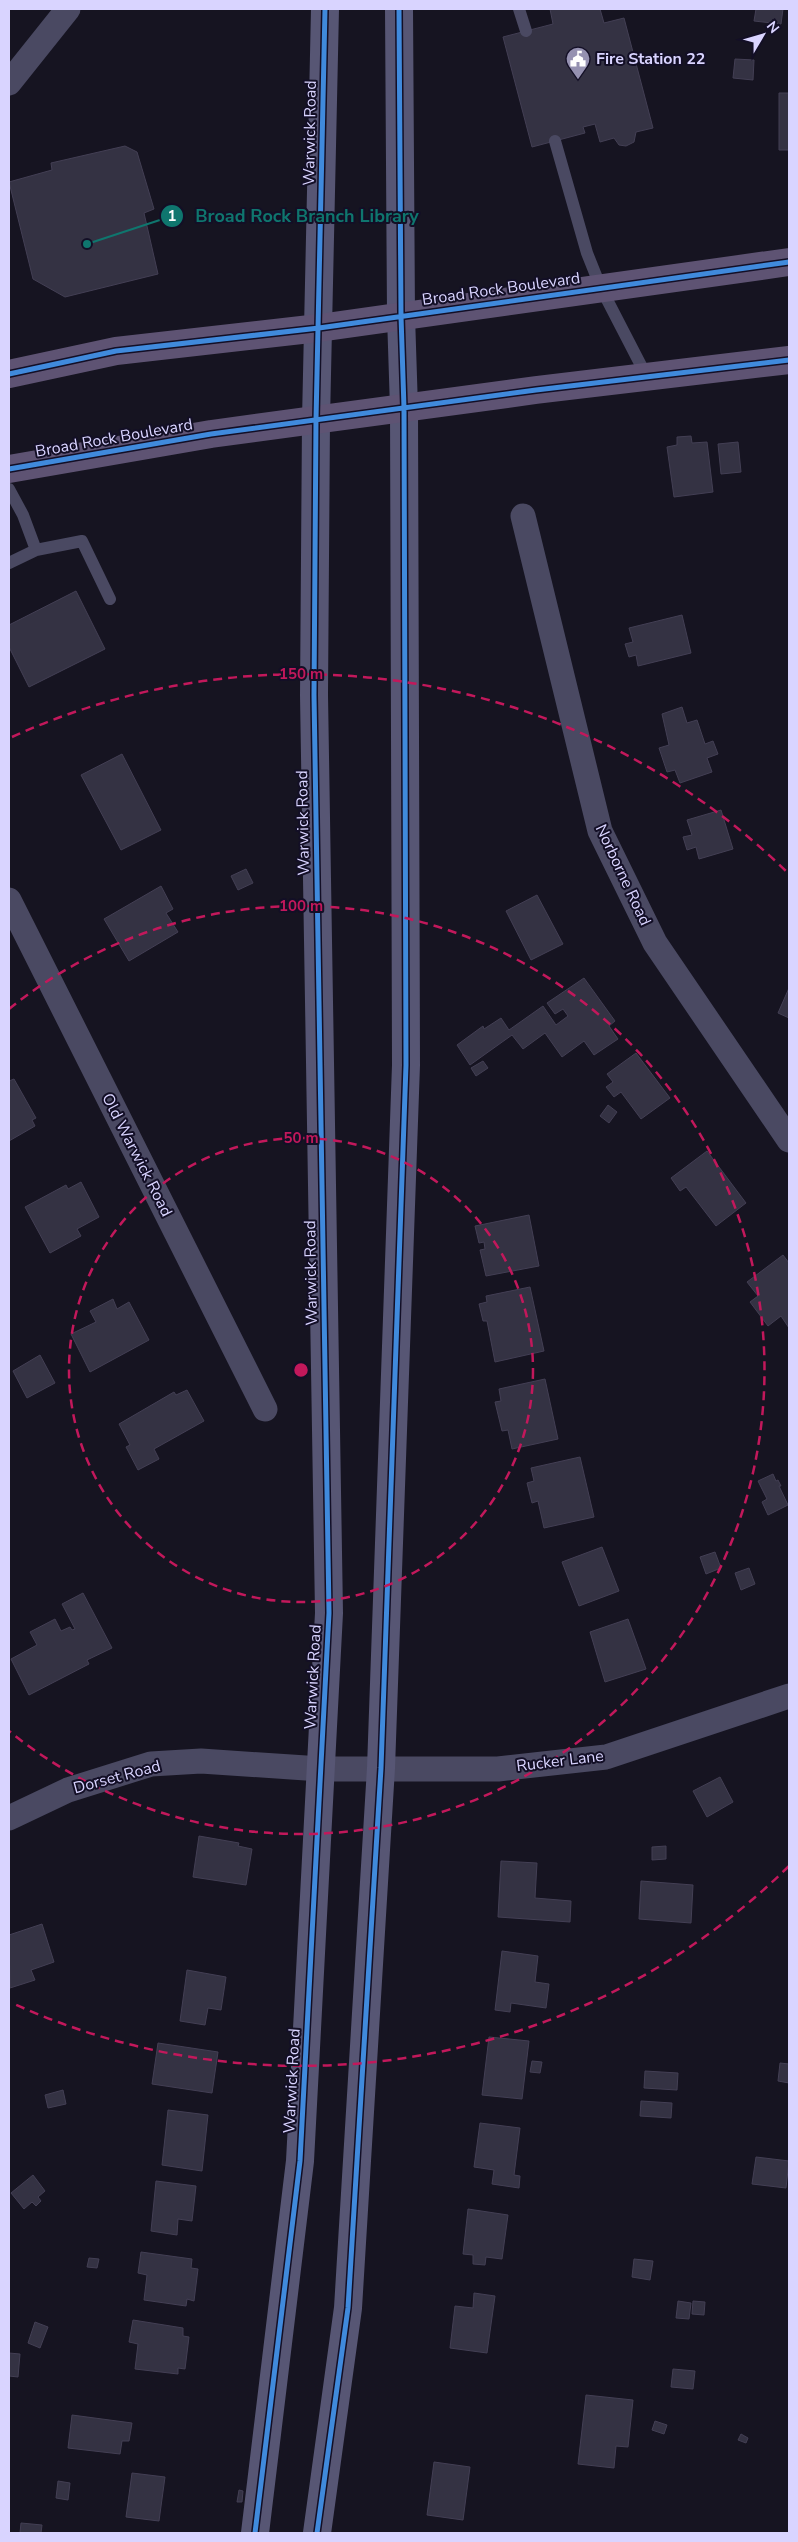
<svg xmlns="http://www.w3.org/2000/svg" width="798" height="2542" viewBox="0 0 798 2542" font-family="'Nunito Sans',sans-serif">
  <style>
    .building { fill: #343243; stroke: #433f54 }
    .lines { fill: none; stroke-linecap: round; stroke-linejoin: round }
    .service { stroke: #4a4962; stroke-width: 12 }
    .minor { stroke: #4a4962; stroke-width: 25 }
    .secondary { stroke: #575674; stroke-width: 28 }
    .primary { stroke: #5e5373; stroke-width: 28 }
    .cycleway-casing { stroke: #130f26; stroke-width: 8 }
    .cycleway { stroke: #408adc; stroke-width: 5 }
    .ring { fill: none; stroke: #c2185b; stroke-width: 2.5; stroke-dasharray: 9 6 }
    .labels { text-anchor: middle; dominant-baseline: central; stroke-width: 4; stroke-linejoin: round; paint-order: stroke }
    .poi-label { font-size: 16px; font-weight: bold; fill: #d9d4ff; stroke: #130f26; text-anchor: start }
    .street-label { font-size: 16px; fill: #d9d4ff; stroke: #130f26 }
    .centre { fill: #c2185b; stroke: #130f26; stroke-width: 2.5 }
    .ring-label { font-size: 15px; text-anchor: middle; font-weight: bold; fill: #c2185b; stroke: #130f26; stroke-width: 4; stroke-linejoin: round; paint-order: stroke }
    .leader { fill: none; stroke: #0f766e; stroke-width: 2 }
    .callout-dot { fill: #0f766e; stroke: #130f26; stroke-width: 2 }
    .mark-label { font-size: 15px; text-anchor: middle; font-weight: bold; fill: #fff }
    .callout-label { font-size: 18px; text-anchor: middle; font-weight: bold; fill: #0f766e; stroke: #130f26; stroke-width: 4; stroke-linejoin: round; paint-order: stroke }
  </style>
  <rect width="100%" height="100%" fill="#161421"/>
  <path class="building" d="M 550,9 L 600,9 L 604,23 L 624,18 L 653,128 L 636,132 L 634,142 L 626,146 L 619,145 L 614,138 L 600,142 L 595,124 L 583,127 L 585,133 L 532,147 L 503,37 L 553,24 Z
    M 756,9 L 783,9 L 781,24 L 754,21 Z
    M 735,59 L 754,60 L 753,80 L 733,78 Z
    M 779,93 L 789,93 L 789,150 L 779,150 Z
    M 125,146 L 137,152 L 154,209 L 144,213 L 158,274 L 65,297 L 33,279 L 9,182 L 52,170 L 51,163 Z
    M 691,436 L 692,443 L 707,442 L 713,492 L 674,497 L 667,447 L 677,445 L 677,437 Z
    M 738,442 L 741,472 L 721,474 L 718,444 Z
    M 76,591 L 105,649 L 29,687 L 9,647 L 9,625 Z
    M 682,615 L 691,653 L 638,666 L 636,655 L 629,657 L 625,644 L 633,642 L 629,628 Z
    M 682,707 L 687,723 L 697,720 L 705,744 L 713,741 L 718,754 L 707,758 L 712,772 L 680,783 L 675,770 L 667,772 L 659,748 L 669,745 L 662,714 Z
    M 122,754 L 161,830 L 121,850 L 81,775 Z
    M 721,810 L 733,849 L 699,859 L 696,847 L 687,850 L 683,837 L 692,835 L 687,820 Z
    M 246,869 L 253,883 L 238,890 L 231,876 Z
    M 161,886 L 173,909 L 166,913 L 178,932 L 129,961 L 104,919 Z
    M 537,895 L 563,944 L 531,960 L 506,911 Z
    M 584,978 L 615,1021 L 609,1026 L 618,1039 L 594,1055 L 584,1041 L 562,1057 L 545,1033 L 523,1049 L 512,1035 L 470,1065 L 457,1045 L 483,1026 L 484,1029 L 501,1018 L 509,1030 L 543,1006 L 556,1025 L 568,1016 L 563,1009 L 555,1014 L 547,1003 Z
    M 789,988 L 789,1018 L 778,1013 Z
    M 636,1053 L 670,1098 L 641,1119 L 621,1092 L 614,1097 L 606,1087 L 613,1082 L 607,1074 Z
    M 483,1061 L 488,1068 L 476,1076 L 471,1068 Z
    M 14,1079 L 36,1118 L 32,1120 L 35,1126 L 9,1141 L 9,1081 Z
    M 608,1105 L 617,1112 L 609,1123 L 600,1116 Z
    M 707,1151 L 746,1203 L 716,1226 L 686,1187 L 680,1191 L 671,1178 Z
    M 81,1182 L 99,1217 L 77,1229 L 81,1236 L 50,1253 L 25,1207 L 66,1185 L 68,1189 Z
    M 529,1215 L 539,1266 L 486,1276 L 480,1250 L 485,1249 L 484,1242 L 479,1243 L 475,1226 Z
    M 783,1255 L 789,1263 L 789,1328 L 781,1316 L 768,1326 L 750,1302 L 758,1296 L 747,1282 Z
    M 530,1287 L 544,1351 L 495,1362 L 487,1321 L 483,1321 L 479,1304 L 487,1302 L 486,1296 Z
    M 113,1299 L 117,1309 L 129,1302 L 149,1340 L 90,1372 L 71,1334 L 96,1322 L 90,1311 Z
    M 40,1355 L 55,1383 L 27,1398 L 13,1371 Z
    M 545,1379 L 558,1439 L 512,1449 L 508,1430 L 502,1431 L 495,1402 L 501,1401 L 499,1389 Z
    M 187,1390 L 204,1421 L 154,1449 L 159,1459 L 138,1470 L 126,1447 L 130,1445 L 119,1424 L 174,1392 L 176,1395 Z
    M 580,1457 L 594,1517 L 544,1528 L 538,1501 L 532,1503 L 527,1483 L 534,1481 L 531,1468 Z
    M 773,1474 L 776,1481 L 778,1480 L 781,1486 L 779,1486 L 788,1505 L 768,1515 L 762,1502 L 767,1499 L 758,1481 Z
    M 602,1547 L 619,1591 L 579,1606 L 562,1562 Z
    M 715,1552 L 721,1568 L 706,1574 L 700,1557 Z
    M 749,1568 L 755,1584 L 741,1590 L 735,1573 Z
    M 83,1593 L 112,1648 L 87,1660 L 89,1664 L 29,1695 L 11,1659 L 37,1645 L 30,1632 L 55,1619 L 61,1631 L 70,1627 L 72,1630 L 75,1629 L 62,1604 Z
    M 628,1619 L 646,1669 L 605,1682 L 590,1632 Z
    M 720,1777 L 733,1802 L 707,1817 L 693,1791 Z
    M 199,1836 L 239,1843 L 238,1846 L 252,1849 L 246,1885 L 193,1877 Z
    M 666,1846 L 666,1859 L 652,1860 L 652,1847 Z
    M 501,1861 L 537,1863 L 535,1898 L 571,1901 L 570,1922 L 498,1917 Z
    M 641,1881 L 693,1885 L 691,1923 L 639,1919 Z
    M 42,1924 L 54,1962 L 31,1970 L 35,1980 L 10,1988 L 9,1935 Z
    M 502,1951 L 538,1956 L 535,1982 L 549,1984 L 546,2008 L 511,2003 L 510,2012 L 495,2010 Z
    M 187,1970 L 226,1977 L 221,2010 L 208,2008 L 205,2025 L 180,2021 Z
    M 489,2037 L 529,2041 L 522,2099 L 482,2095 Z
    M 158,2043 L 218,2052 L 212,2093 L 152,2084 Z
    M 532,2061 L 542,2062 L 540,2073 L 530,2072 Z
    M 780,2063 L 789,2064 L 789,2083 L 778,2081 Z
    M 645,2071 L 678,2073 L 677,2090 L 644,2088 Z
    M 63,2090 L 66,2104 L 48,2108 L 45,2095 Z
    M 641,2101 L 672,2103 L 671,2118 L 640,2116 Z
    M 168,2110 L 208,2115 L 202,2171 L 162,2165 Z
    M 480,2123 L 520,2128 L 514,2175 L 520,2176 L 519,2188 L 492,2184 L 494,2170 L 474,2167 Z
    M 756,2157 L 789,2161 L 786,2188 L 752,2184 Z
    M 33,2175 L 45,2191 L 38,2197 L 41,2201 L 36,2206 L 32,2202 L 24,2209 L 11,2193 Z
    M 156,2181 L 196,2186 L 192,2221 L 178,2219 L 177,2235 L 151,2231 Z
    M 468,2209 L 508,2215 L 502,2259 L 486,2257 L 485,2265 L 473,2264 L 473,2255 L 463,2254 Z
    M 141,2252 L 192,2259 L 191,2268 L 198,2269 L 194,2301 L 187,2299 L 186,2306 L 144,2300 L 147,2275 L 138,2273 Z
    M 89,2258 L 99,2259 L 97,2268 L 87,2267 Z
    M 634,2259 L 653,2261 L 650,2280 L 632,2277 Z
    M 474,2293 L 495,2296 L 487,2353 L 450,2348 L 455,2306 L 473,2308 Z
    M 678,2301 L 691,2303 L 689,2319 L 676,2318 Z
    M 693,2301 L 705,2302 L 704,2315 L 692,2314 Z
    M 133,2320 L 183,2328 L 183,2336 L 189,2337 L 185,2369 L 178,2368 L 178,2374 L 135,2369 L 138,2344 L 129,2342 Z
    M 35,2322 L 48,2327 L 40,2348 L 28,2343 Z
    M 9,2353 L 20,2354 L 18,2377 L 9,2376 Z
    M 673,2369 L 695,2371 L 693,2389 L 671,2387 Z
    M 586,2395 L 633,2400 L 628,2447 L 616,2446 L 614,2468 L 578,2464 Z
    M 72,2415 L 132,2423 L 129,2441 L 122,2441 L 120,2454 L 68,2448 Z
    M 655,2421 L 667,2425 L 664,2434 L 652,2430 Z
    M 741,2434 L 748,2438 L 746,2443 L 738,2440 Z
    M 434,2462 L 470,2467 L 463,2520 L 427,2515 Z
    M 132,2473 L 165,2477 L 159,2521 L 126,2517 Z
    M 58,2481 L 70,2483 L 68,2500 L 56,2498 Z
    M 239,2490 L 243,2491 L 242,2502 L 237,2502 Z
    M 21,2523 L 42,2525 L 41,2533 L 20,2533 Z"/>
  <g class="lines">
    <path class="service" d="M 519,9 L 526,31
      M 555,141 L 587,253 L 601,288 L 647,377
      M 9,489 L 23,515 L 36,550 L 82,541 L 110,599
      M 9,563 L 36,550"/>
    <path class="minor" d="M 9,83 L 68,9
      M 523,516 L 600,831 L 655,943 L 789,1140
      M 9,900 L 265,1409
      M 9,1818 L 68,1790 L 151,1764 L 201,1761 L 321,1769 L 498,1769 L 606,1757 L 789,1696"/>
    <path class="secondary" d="M 255,2533 L 300,2161 L 329,1613 L 314,695 L 316,420 L 325,9
      M 317,2533 L 348,2308 L 381,1768 L 406,1065 L 404,408 L 401,316 L 399,9"/>
    <path class="primary" d="M 9,374 L 116,351 L 319,328 L 789,262
      M 9,469 L 211,434 L 536,390 L 789,360"/>
    <defs>
      <path id="cycleway" d="M 9,374 L 116,351 L 319,328 L 789,262
        M 9,469 L 211,434 L 536,390 L 789,360
        M 255,2533 L 300,2161 L 329,1613 L 314,695 L 316,420 L 325,9
        M 317,2533 L 348,2308 L 381,1768 L 406,1065 L 404,408 L 401,316 L 399,9"/>
    </defs>
    <use href="#cycleway" class="cycleway-casing"/>
    <use href="#cycleway" class="cycleway"/>
  </g>
  <g class="ring">
    <circle cx="301" cy="1370" r="232"/>
    <path d="M9 1009A464 464 0 1 1 9 1731"/>
    <path d="M789 1866A696 696 0 0 1 12 2003M12 737A696 696 0 0 1 789 874"/>
  </g>
  <defs>
    <symbol id="civic-pin" viewBox="-11 -11 22 30"><path d="M0 17L-7.5 6A9.5 9.5 0 1 1 7.5 6Z" fill="#9591b1" stroke="#130f26"/><path d="M-.6-6.5H3V-4.5H.6V-3L4-1V1h2V6H-6V1h2V-1L-.6-3ZM-1.2 2.5V6h2.4V2.5Z" fill="#fff"/></symbol>
  </defs>
  <g fill-rule="evenodd">
    <use href="#civic-pin" x="564" y="45" width="28" height="38"/>
  </g>
  <g class="labels">
    <g class="poi-label">
      <text x="596" y="59">Fire Station 22</text>
    </g>
    <g class="street-label">
      <text transform="translate(310 133) rotate(-89)">Warwick Road</text>
      <text transform="translate(501 289) rotate(-8)">Broad Rock Boulevard</text>
      <text transform="translate(114 438) rotate(-10)">Broad Rock Boulevard</text>
      <text transform="translate(303 823) rotate(-91)">Warwick Road</text>
      <text transform="translate(623 875) rotate(65)">Norborne Road</text>
      <text transform="translate(137 1155) rotate(63)">Old Warwick Road</text>
      <text transform="translate(311 1273) rotate(-91)">Warwick Road</text>
      <text transform="translate(313 1677) rotate(-87)">Warwick Road</text>
      <text transform="translate(560 1761) rotate(-7)">Rucker Lane</text>
      <text transform="translate(117 1777) rotate(-15)">Dorset Road</text>
      <text transform="translate(292 2081) rotate(-87)">Warwick Road</text>
    </g>
  </g>
  <circle cx="301" cy="1370" r="8" class="centre"/>
  <g class="ring-label">
    <text x="301" y="679">150 m</text>
    <text x="301" y="911">100 m</text>
    <text x="301" y="1143">50 m</text>
  </g>
  <path class="leader" d="M87 244L172 216"/>
  <g class="callout-dot">
    <circle cx="87" cy="244" r="5"/>
    <circle cx="172" cy="216" r="12"/>
  </g>
  <g class="mark-label">
    <text x="172" y="221">1</text>
  </g>
  <g class="callout-label">
    <text x="307" y="222">Broad Rock Branch Library</text>
  </g>
  <rect width="798" height="2542" fill="none" stroke="#d9d4ff" stroke-width="20"/>
  <g transform="translate(763 35) rotate(52)" stroke="#130f26" stroke-width="4" paint-order="stroke">
  <path d="M0-4L9 19L0 12L-9 19Z" fill="#d9d4ff"/>
  <text y="-8" font-size="14" font-weight="bold" text-anchor="middle" fill="#d9d4ff">N</text>
  </g>
</svg>
